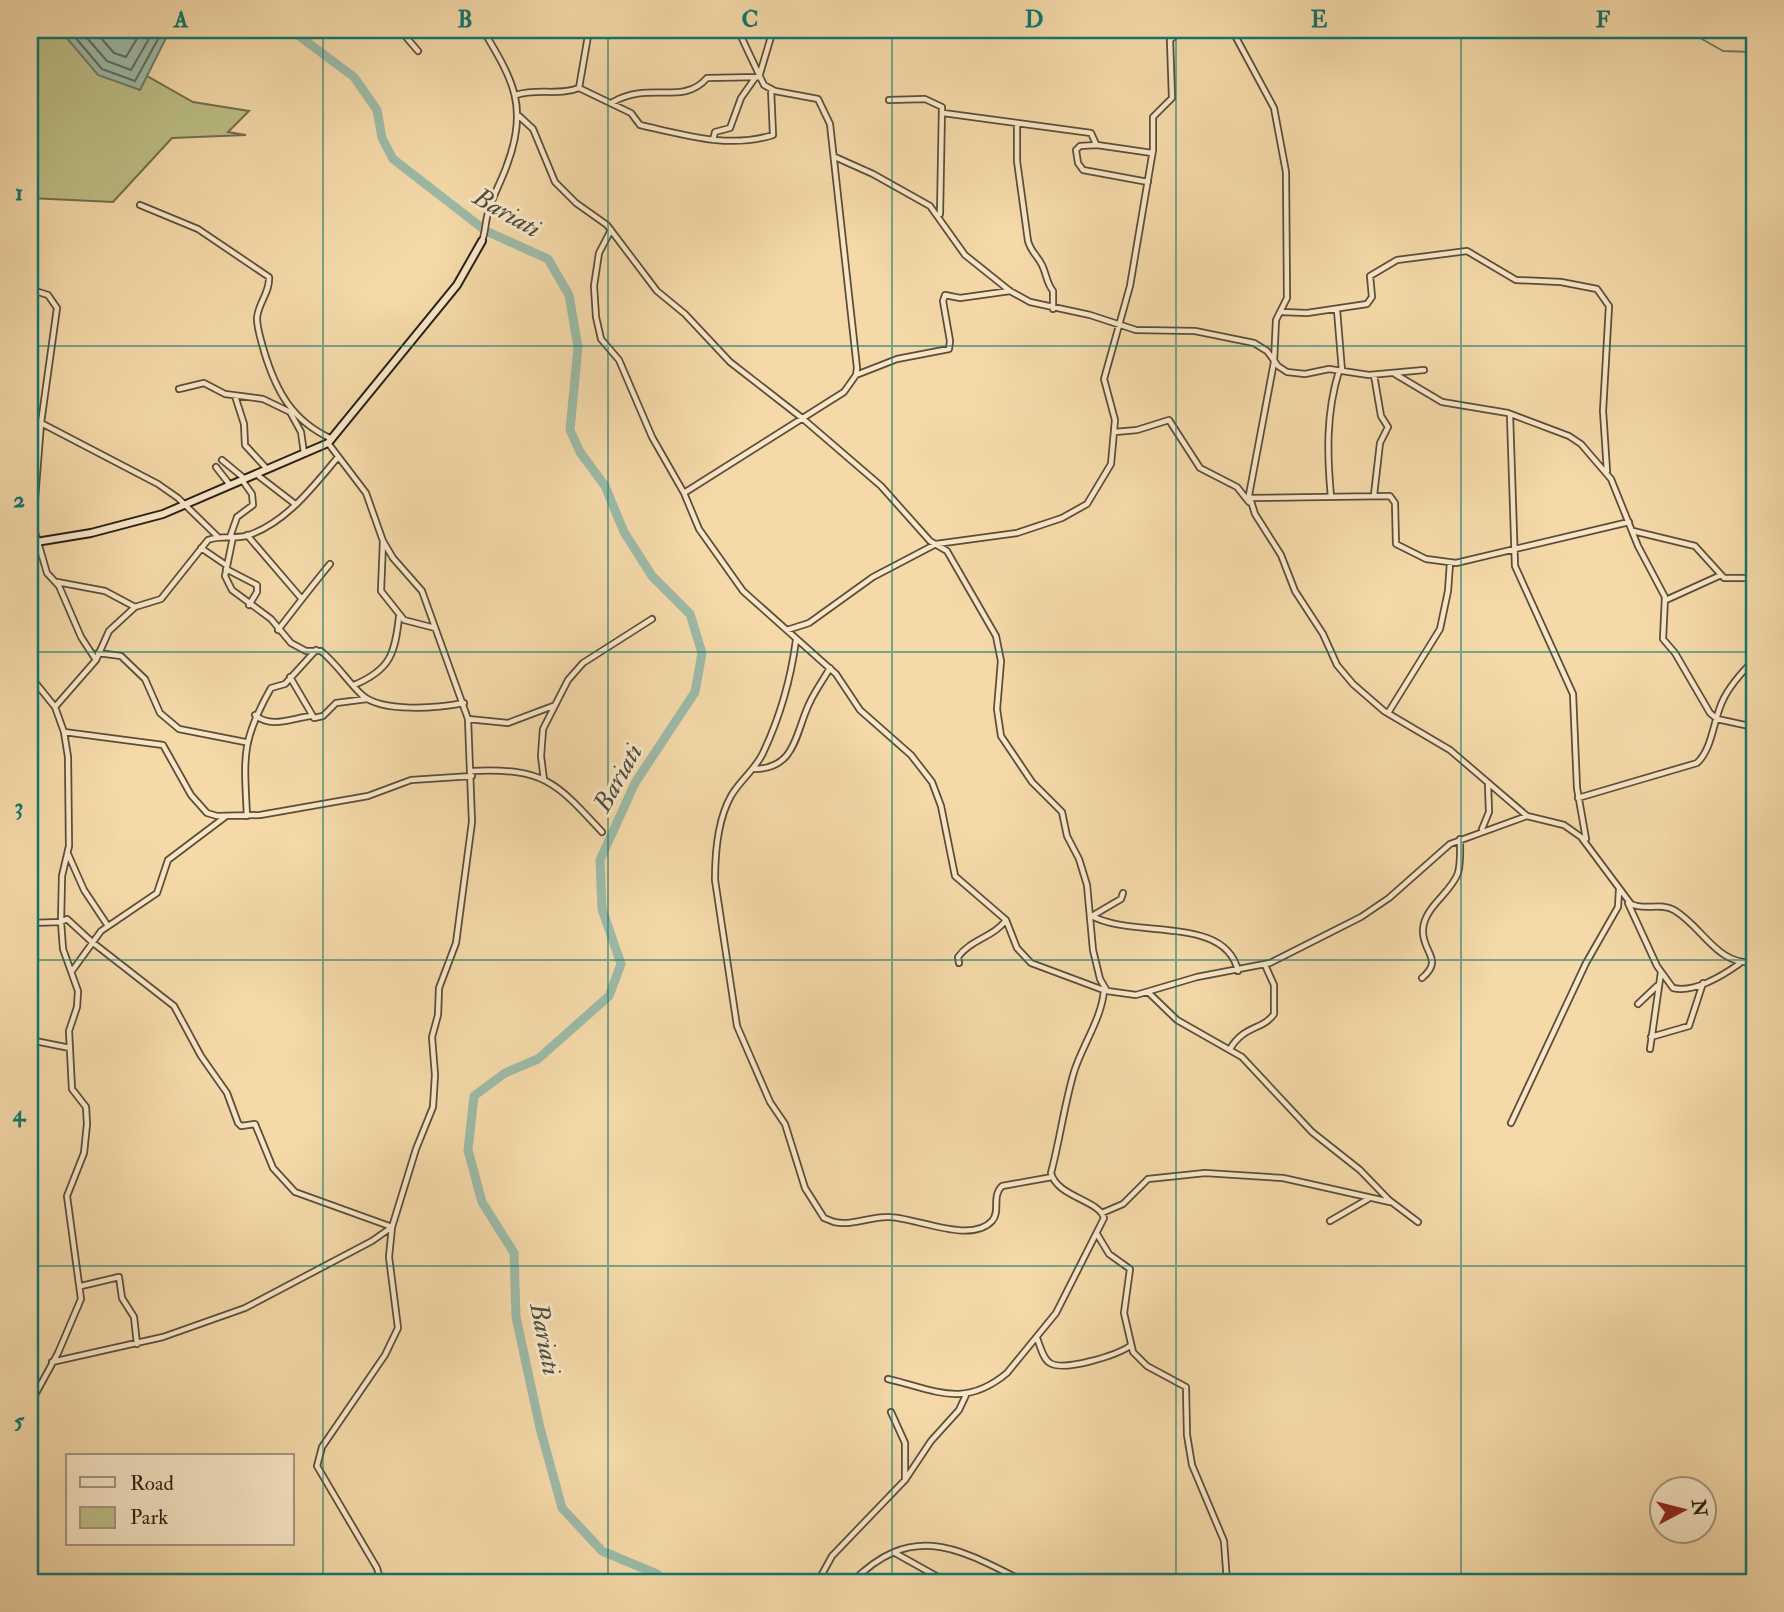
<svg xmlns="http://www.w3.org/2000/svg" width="1784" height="1612" viewBox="0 0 1784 1612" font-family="'IM FELL Double Pica',serif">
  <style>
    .green { fill: #bdbf87; stroke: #726f4e; stroke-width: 2 }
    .water { fill: #9cbaa8; stroke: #6d7c6d; stroke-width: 2 }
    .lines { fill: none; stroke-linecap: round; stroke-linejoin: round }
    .shore { stroke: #626c5e; stroke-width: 2 }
    .stream { stroke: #6d7c6d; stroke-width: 2 }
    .river { stroke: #9cbaa8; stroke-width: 9 }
    .street-casing { stroke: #5a4e3a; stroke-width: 8 }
    .secondary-casing { stroke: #271f15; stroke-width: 10 }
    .street { stroke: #f8e6c7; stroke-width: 4.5 }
    .secondary { stroke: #f8e6c7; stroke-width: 6 }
    .grid { fill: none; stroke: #0f766e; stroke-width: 2; stroke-opacity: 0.55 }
    .labels { text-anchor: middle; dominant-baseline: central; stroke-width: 6; stroke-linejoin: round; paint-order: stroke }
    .water-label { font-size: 26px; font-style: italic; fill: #4a4e41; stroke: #f8e6c7 }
    .neatline { fill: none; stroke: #0f766e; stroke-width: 2.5 }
    .grid-label { font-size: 23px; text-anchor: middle; font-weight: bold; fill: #0f766e }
  </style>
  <rect width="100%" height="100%" fill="#f5d9a9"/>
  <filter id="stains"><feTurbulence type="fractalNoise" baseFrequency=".00286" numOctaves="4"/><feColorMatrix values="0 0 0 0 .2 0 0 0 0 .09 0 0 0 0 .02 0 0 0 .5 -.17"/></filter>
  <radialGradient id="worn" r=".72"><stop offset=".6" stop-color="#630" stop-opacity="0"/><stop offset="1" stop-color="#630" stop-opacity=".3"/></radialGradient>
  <path class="green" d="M 30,30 L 66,30 L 193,102 L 249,111 L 228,132 L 246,135 L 172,138 L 113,202 L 30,198 Z"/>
  <path class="water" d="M 60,30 L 170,30 L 140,90 L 98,75 Z"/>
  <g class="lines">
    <path class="shore" d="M 69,30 L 102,69 L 135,81 L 163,30
      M 80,30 L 107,61 L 131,70 L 154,30
      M 94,30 L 114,53 L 126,57 L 142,30"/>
    <path class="stream" d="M 972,30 L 982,35 L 988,30
      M 1686,30 L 1723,51 L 1754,52"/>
    <path class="river" d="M 291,30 L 354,77 L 377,110 L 382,138 L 393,159 L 486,231 L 548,259 L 569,295 L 578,347 L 570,430 L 580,452 L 605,486 L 624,532 L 652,576 L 690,614 L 702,653 L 695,692 L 635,783 L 600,860 L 602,909 L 621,964 L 609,996 L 538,1059 L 505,1073 L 474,1096 L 468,1150 L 482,1202 L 514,1253 L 516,1317 L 540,1428 L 562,1508 L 602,1551 L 657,1574 L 665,1582"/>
    <defs>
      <path id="street" d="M 400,30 L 418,51
        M 1232,30 L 1274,108 L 1286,172 L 1287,298 L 1276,320 L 1274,362 L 1249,495 L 1255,514 L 1281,555 L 1295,591 L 1323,634 L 1337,665 L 1353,684 L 1384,711 L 1450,750 L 1527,816 L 1564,825 L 1581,837 L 1631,904 C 1645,911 1660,902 1674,910 C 1703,927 1717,966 1754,962
        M 579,88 L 631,113 L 640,125 C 685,135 729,149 773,135 L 771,89
        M 516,95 C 537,88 559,96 579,88 L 589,30
        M 889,100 L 925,99 L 942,107 L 940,214
        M 613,102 C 650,81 683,106 707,78 L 759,77 L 773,30
        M 943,113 L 1091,133 L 1096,144
        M 519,116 L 533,129 L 555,182 L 576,203 L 607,225 L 657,291 L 685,314 L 730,362 L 802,418 L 881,486 L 930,541 L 947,551 L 996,636 L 1001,661 L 997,709 L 1001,736 L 1032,782 L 1062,812 L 1067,836 L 1079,859 L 1087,885 L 1093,950 L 1100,979 L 1107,991 L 1136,995 L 1197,977 L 1270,963 L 1361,917 L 1389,898 L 1450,844 L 1527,816
        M 1017,123 L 1017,161 L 1028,241 C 1031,252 1037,255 1042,265 C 1047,275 1046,282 1053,291 L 1053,309
        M 713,140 L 715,132 L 730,128 L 741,98 L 755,78
        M 835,157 L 873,174 L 930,206 L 965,255 L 1010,291 L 1030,302 L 1090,315 L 1136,330 L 1195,331 L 1254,343 L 1267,351 L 1278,366 L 1287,372 L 1305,374 L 1329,369 L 1369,375 L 1424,370
        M 1148,182 L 1083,170 L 1078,163 L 1076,150 L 1080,146 L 1097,145 L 1152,153
        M 140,205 L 198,229 L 269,277 C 270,293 258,303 257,318 C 257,329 261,340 264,351 C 276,391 292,421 332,439
        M 611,230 L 599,253 L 594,286 L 596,317 L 601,339 L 619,360 L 652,437 L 684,493 L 699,529 L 743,591 L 836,674 L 860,710 L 911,755 L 932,782 L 941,806 L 955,876 L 1006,920 L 1017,948 L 1031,963 L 1106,991
        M 482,241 C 486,231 485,220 489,210 C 493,195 502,180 507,165 C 529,107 513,80 483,30
        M 32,290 L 48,295 L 57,308 L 41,423 L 33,525 L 47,573 L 59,586 L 81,637 L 96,660
        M 1337,310 L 1342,371
        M 1282,312 L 1307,313 L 1367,304 L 1372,297 L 1370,276 L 1397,260 L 1467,251 L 1516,280 L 1561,282 L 1597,289 L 1609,306 L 1603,411 L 1607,471
        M 1395,374 L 1442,402 L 1508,413 L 1569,436 L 1581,444 L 1611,479 L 1638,546 L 1665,597 L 1663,639 L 1675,653 L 1710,713 L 1717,719 L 1754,727
        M 856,375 L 897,359 L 949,349 L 950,341 L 943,301 L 945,295 L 960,298 L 1010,291
        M 179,389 L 204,383 L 225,394 L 263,399 L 290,412
        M 235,396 L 244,424 L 245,445 L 267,469
        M 290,412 L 301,432 L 304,453
        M 1510,415 L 1515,566 L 1573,694 L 1577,788 L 1586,839
        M 41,423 L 158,484 L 178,498 L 217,536
        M 1115,432 L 1137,430 L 1169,420 L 1200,468 L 1237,487 L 1249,502
        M 222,460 L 245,479
        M 216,467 L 230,485
        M 256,474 L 295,504
        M 684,493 L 844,392 L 856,375 L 857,368 L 830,124 L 818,99 L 775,91 L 764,85 L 738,30
        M 1374,495 L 1380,443 L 1388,427 L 1381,416 L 1374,375
        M 1331,497 C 1327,454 1326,413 1339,371
        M 1249,498 L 1390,496 L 1395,503 L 1396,544 L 1426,559 L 1456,563 L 1629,522
        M 1633,531 L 1695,546 L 1724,578 L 1754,578
        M 247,535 L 301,598
        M 230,537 L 237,517 L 253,505 L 252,494 L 242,480
        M 233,537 L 225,576 L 232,590 L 271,619 L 291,643 L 306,651 L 321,651 C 337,664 347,681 362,695 C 382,713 438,708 464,703
        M 383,541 L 381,591 L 404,620 L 435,628
        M 201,548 L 226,565
        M 226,569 L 257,585 L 257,592 L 249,605
        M 57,582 L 105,591 L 135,607
        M 1666,600 L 1721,575
        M 278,630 C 295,608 311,587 330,564
        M 787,630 L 809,623 L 873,577 L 936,544 L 1017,533 L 1062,518 L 1087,504 L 1111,464 L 1115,420 L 1104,379 L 1130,286 L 1153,150 L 1153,117 L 1172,98 L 1170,40 L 1182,30
        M 796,640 C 791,678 779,719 763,753 C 755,770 740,780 731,796 C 718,819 715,854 715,880 L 737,1026 L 770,1102 L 785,1124 L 805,1188 L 824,1218 L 834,1222 C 852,1226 869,1217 887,1217 C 913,1216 970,1245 992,1221 C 1001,1211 991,1197 1002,1186 L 1052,1177
        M 98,653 L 121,656 L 145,679 L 160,713 L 179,729 L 245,742
        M 30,676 L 55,707 L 64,732 L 68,757 L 69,846 L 62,876 L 61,922 L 63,949 L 78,991 L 77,1007 L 69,1031 L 72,1089 L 86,1107 L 87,1124 L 84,1153 L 67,1196 L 81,1299 L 58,1353 L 30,1404
        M 290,677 L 314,718 L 323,716 L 336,703 L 367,699
        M 354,685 C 390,670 395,654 399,617
        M 55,707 L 96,660 L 109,631 L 135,607 L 161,599 L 208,540 C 220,535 233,539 246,536 C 285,524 313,487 338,457
        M 1388,713 L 1440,629 L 1448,591 L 1450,563
        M 255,715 C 271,729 292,718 311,716
        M 468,719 L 508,723 L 553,706
        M 64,732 L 163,745 L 191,795 L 207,813 L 217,816 L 260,815 L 368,796 L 411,780 L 472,776
        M 755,769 C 797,768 795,732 810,702 C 815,691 823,680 830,668
        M 472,771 C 544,768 555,781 602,832
        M 544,780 L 541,756 L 543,729 L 568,680 L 583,663 L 652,619
        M 1578,798 L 1697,763 C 1713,748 1713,720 1723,700 C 1730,685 1742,672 1754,660
        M 247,816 C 244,756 241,741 271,688 L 285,684 L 316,650
        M 1482,829 L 1489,812 L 1488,785
        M 68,854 L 84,890 L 108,926
        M 1628,903 L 1657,966 L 1673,988 C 1694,993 1722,976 1739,964
        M 1090,915 C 1133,940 1225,914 1238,971
        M 1092,916 L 1121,899 L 1123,893
        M 30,923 L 61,922 L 67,919 L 92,942 L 174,1006 L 201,1056 L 227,1093 L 238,1123 L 241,1126 L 255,1124 L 273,1168 L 295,1192 L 392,1227 L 389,1257 L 398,1328 L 385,1355 L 322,1447 L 317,1466 L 377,1568 L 381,1582
        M 959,963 L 958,957 C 971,939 994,937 1006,920
        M 72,971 L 101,931 L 157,893 L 168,860 L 225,817
        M 1422,978 C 1445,959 1421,952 1423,929 C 1425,906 1451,893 1458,873 C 1461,862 1460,850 1460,839
        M 1148,992 L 1177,1020 L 1242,1057 L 1312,1132 L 1360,1170 L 1389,1200 L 1418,1222
        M 1638,1004 L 1657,986
        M 1651,1037 L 1689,1026 L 1703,983
        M 30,1040 L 70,1048
        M 1230,1049 C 1244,1025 1263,1030 1274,1014 L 1274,985 L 1265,965
        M 1650,1049 L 1661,972
        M 1511,1123 L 1586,963 L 1618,907 L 1619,890
        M 1102,1213 L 1123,1204 L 1148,1179 L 1205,1173 L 1283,1178 L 1390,1202
        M 1330,1221 L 1368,1199
        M 1097,1234 L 1109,1254 L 1130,1269 L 1124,1313 L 1133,1352 L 1147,1366 L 1186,1387 L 1187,1435 L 1192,1465 L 1224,1541 L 1227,1582
        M 81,1286 L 119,1277 L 122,1298 L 134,1317 L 137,1344
        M 1037,1338 C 1040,1346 1043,1359 1050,1363 C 1064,1372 1117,1355 1130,1346
        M 52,1362 L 163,1337 L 245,1308 L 372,1241 L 392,1227 L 416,1149 L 433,1107 L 435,1075 L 432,1037 L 438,1015 L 439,988 L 456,943 L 472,822 L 468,719 L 422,591 L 393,558 L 383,541 L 366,493 L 328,443
        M 888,1379 C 935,1390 964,1409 1007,1373 L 1056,1313 L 1104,1218 C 1099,1200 1057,1197 1051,1173 C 1060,1139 1064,1106 1074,1072 C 1082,1046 1102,1018 1104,990
        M 891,1412 L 905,1443 L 905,1480
        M 895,1553 L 947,1582
        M 519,1582 L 625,1578
        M 808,1582 L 821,1576 L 832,1556 L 905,1480 L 931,1441 L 959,1410 L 966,1395
        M 852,1582 C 913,1521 958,1548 1025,1582"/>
      <path id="secondary" d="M 30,543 L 91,533 L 163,514 L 328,443 L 457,285 L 482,241"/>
    </defs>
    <use href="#street" class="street-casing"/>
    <use href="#secondary" class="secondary-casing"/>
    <use href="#street" class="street"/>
    <use href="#secondary" class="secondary"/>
  </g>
  <path class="grid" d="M 323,30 L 323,1582M 608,30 L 608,1582M 892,30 L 892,1582M 1176,30 L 1176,1582M 1461,30 L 1461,1582M 30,346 L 1754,346M 30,652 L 1754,652M 30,960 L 1754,960M 30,1266 L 1754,1266"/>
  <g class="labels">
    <g class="water-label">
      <text transform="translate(507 213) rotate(30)">Bariati</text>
      <text transform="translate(618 778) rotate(-61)">Bariati</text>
      <text transform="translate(545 1339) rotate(79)">Bariati</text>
    </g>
  </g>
  <rect width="1784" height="1612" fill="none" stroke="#f5d9a9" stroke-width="77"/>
  <rect x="66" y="1454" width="228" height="91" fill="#f8e6c7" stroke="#a49680" stroke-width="2"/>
  <rect x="80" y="1477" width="35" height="10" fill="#f8e6c7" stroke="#a49680" stroke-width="2"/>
  <text x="130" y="1490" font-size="21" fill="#271f15">Road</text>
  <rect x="80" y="1507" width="35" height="21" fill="#bdbf87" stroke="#a49680" stroke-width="2"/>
  <text x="130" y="1524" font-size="21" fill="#271f15">Park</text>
  <g transform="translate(1683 1510) rotate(83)"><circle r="33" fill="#f8e6c7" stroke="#a49680" stroke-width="2"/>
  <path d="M0-5L12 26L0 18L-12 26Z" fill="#8f2418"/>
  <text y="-10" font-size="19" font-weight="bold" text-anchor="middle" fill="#271f15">N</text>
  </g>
  <rect x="38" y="38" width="1708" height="1536" class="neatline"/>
  <g class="grid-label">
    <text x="181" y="27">A</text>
    <text x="465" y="27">B</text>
    <text x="750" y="27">C</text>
    <text x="1034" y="27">D</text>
    <text x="1319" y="27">E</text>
    <text x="1603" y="27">F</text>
    <text x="19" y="200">1</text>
    <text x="19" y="507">2</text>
    <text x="19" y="814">3</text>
    <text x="19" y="1121">4</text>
    <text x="19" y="1428">5</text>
  </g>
  <rect width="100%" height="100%" filter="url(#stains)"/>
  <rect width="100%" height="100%" fill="url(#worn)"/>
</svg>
